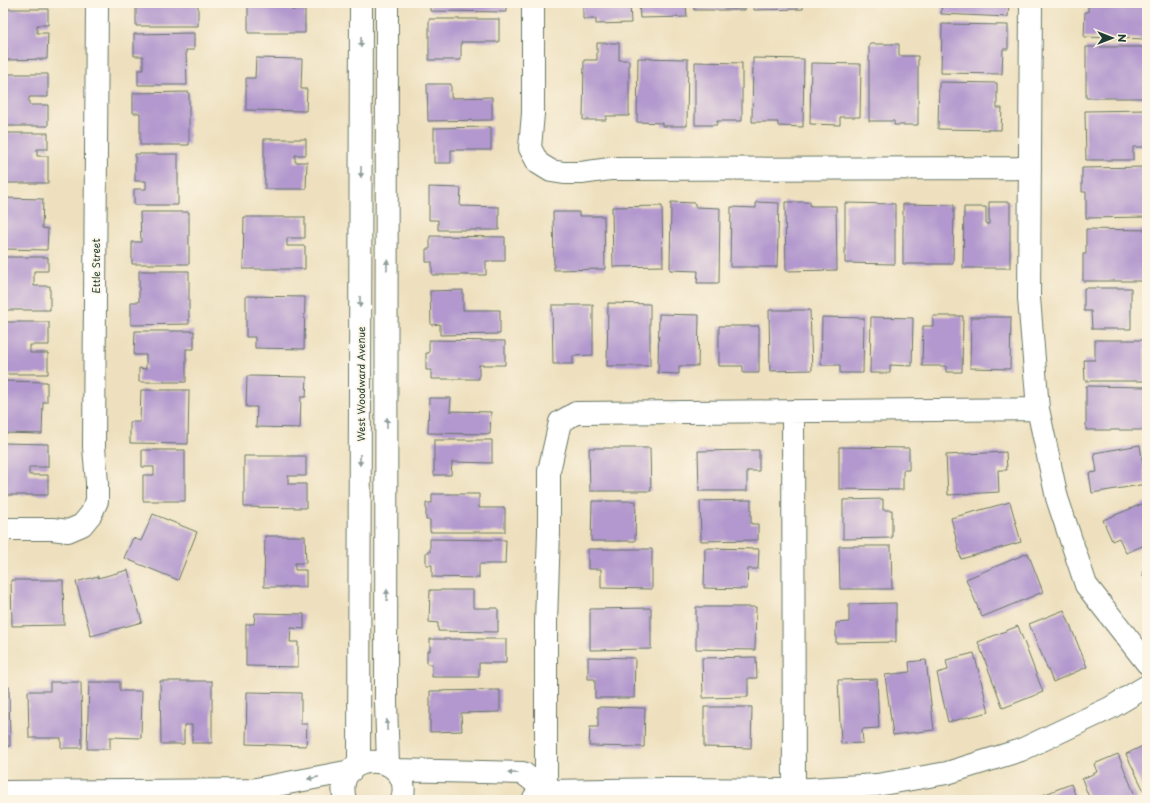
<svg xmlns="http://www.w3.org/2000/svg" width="1150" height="803" viewBox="0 0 1150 803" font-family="'Playpen Sans',sans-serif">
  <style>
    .building { fill: #b298ce }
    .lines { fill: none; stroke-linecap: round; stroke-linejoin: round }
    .minor-casing { stroke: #677664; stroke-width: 24 }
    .minor { stroke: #fff; stroke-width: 22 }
    .oneway { fill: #8f9e9a }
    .labels { text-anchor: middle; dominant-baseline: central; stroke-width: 3.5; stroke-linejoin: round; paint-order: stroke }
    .street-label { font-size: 10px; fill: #1f3d34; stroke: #fcf5e5 }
  </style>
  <rect width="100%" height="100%" fill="#fcf5e5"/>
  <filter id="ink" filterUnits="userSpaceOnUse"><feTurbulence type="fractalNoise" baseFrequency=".025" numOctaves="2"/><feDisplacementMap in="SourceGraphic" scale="8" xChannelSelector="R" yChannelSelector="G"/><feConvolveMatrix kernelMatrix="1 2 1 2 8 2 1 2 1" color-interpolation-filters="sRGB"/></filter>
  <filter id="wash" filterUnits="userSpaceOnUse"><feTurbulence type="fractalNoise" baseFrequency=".012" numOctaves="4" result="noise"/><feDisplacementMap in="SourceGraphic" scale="16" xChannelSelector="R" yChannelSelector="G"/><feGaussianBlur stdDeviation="0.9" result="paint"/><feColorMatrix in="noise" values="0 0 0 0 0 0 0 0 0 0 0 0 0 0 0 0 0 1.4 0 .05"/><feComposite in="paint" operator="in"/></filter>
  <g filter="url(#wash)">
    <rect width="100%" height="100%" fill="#eee0be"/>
    <g id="blocks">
      <path class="building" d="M 136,3 L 198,3 L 198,26 L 136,26 Z
        M 248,3 L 291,3 L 291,10 L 305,10 L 305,33 L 248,33 Z
        M 430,3 L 506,3 L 506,12 L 430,11 Z
        M 583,3 L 630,3 L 631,23 L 596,24 L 596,19 L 583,19 Z
        M 639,3 L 686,3 L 687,17 L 640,18 Z
        M 694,3 L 745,3 L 745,10 L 694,10 Z
        M 754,3 L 803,3 L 803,9 L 754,10 Z
        M 942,3 L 1009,3 L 1008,17 L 941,14 Z
        M 1088,3 L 1147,3 L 1147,39 L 1084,37 L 1085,12 L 1088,12 Z
        M 5,9 L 48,9 L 48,25 L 37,25 L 37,33 L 48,33 L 47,59 L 7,60 L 7,49 L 5,49 Z
        M 429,19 L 499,19 L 499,42 L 461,42 L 461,60 L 429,60 Z
        M 942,24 L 1008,25 L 1008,49 L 1003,49 L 1002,74 L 941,73 Z
        M 194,33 L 194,50 L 186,50 L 187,85 L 138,85 L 138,70 L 143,70 L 143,56 L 134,56 L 134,34 Z
        M 597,43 L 619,43 L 619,60 L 629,60 L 629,116 L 606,116 L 606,120 L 583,120 L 584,60 L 597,60 Z
        M 869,44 L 899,44 L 899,56 L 918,56 L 918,125 L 894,125 L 894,121 L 869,121 Z
        M 1086,47 L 1147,47 L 1147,98 L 1086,98 Z
        M 256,58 L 302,59 L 301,89 L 307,89 L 306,111 L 246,110 L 246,78 L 255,78 Z
        M 638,58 L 688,59 L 687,126 L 662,126 L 662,123 L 637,122 Z
        M 753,58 L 804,59 L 803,127 L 778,126 L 778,122 L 752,122 Z
        M 695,62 L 742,63 L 742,121 L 717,121 L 717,125 L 695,125 Z
        M 811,63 L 861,64 L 860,117 L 840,117 L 840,125 L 810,124 Z
        M 3,74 L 48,74 L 48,97 L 29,97 L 29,105 L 48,105 L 48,126 L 3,126 Z
        M 939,82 L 997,83 L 997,108 L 1002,108 L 1001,130 L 938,129 Z
        M 427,84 L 451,84 L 451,98 L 492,97 L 492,120 L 428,121 Z
        M 189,92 L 189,145 L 140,145 L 140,113 L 133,113 L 133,93 Z
        M 1147,110 L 1147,147 L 1133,147 L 1133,160 L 1086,160 L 1085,111 Z
        M 491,127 L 491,150 L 451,150 L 451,163 L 434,163 L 434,128 Z
        M 6,133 L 48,133 L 48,149 L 37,149 L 37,156 L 48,156 L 48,183 L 7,183 Z
        M 264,139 L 306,139 L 306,155 L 295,155 L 295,162 L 307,162 L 306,189 L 265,189 L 265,178 L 264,178 Z
        M 135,154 L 178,154 L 178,205 L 134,205 L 134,189 L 146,189 L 146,181 L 135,181 Z
        M 1147,167 L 1147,217 L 1086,218 L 1086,192 L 1082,192 L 1082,168 Z
        M 429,187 L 461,188 L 460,206 L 499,207 L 499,230 L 438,230 L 438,220 L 429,220 Z
        M 3,198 L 43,199 L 42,228 L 48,229 L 47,250 L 3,249 Z
        M 671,202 L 695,203 L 695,207 L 720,208 L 719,283 L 697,283 L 698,271 L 670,270 Z
        M 756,202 L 779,203 L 777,267 L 730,267 L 731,207 L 756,208 Z
        M 785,202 L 810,202 L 810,206 L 836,206 L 837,270 L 786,271 Z
        M 989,202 L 1010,202 L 1010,268 L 963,268 L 964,207 L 986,207 L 986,224 L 989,224 Z
        M 845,203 L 895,204 L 895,264 L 845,263 Z
        M 903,204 L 954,205 L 953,264 L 903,264 Z
        M 662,206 L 663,266 L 613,267 L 612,207 Z
        M 140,212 L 189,212 L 189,264 L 132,264 L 132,242 L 141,242 Z
        M 553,212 L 579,212 L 579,216 L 604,216 L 605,269 L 554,270 Z
        M 244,217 L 305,217 L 305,238 L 287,238 L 287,246 L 305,246 L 305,269 L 243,269 Z
        M 1086,229 L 1147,230 L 1147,281 L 1083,281 L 1083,254 L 1086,254 Z
        M 430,236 L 505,237 L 505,261 L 486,261 L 486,275 L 432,275 L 432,262 L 426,262 L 426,249 L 430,249 Z
        M 3,257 L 48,257 L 48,271 L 34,271 L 34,286 L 50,286 L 50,310 L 3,310 Z
        M 139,271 L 189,271 L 189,324 L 131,325 L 131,302 L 139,302 Z
        M 1084,288 L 1131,288 L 1131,329 L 1092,329 L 1091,311 L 1084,311 Z
        M 463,290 L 463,310 L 500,310 L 500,334 L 440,335 L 440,324 L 431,325 L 430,291 Z
        M 246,296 L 305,297 L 304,349 L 255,348 L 255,337 L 246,337 Z
        M 608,303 L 650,304 L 650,366 L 607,366 Z
        M 552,305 L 593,305 L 593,355 L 573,356 L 573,364 L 553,364 Z
        M 769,310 L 810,310 L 812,370 L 770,371 Z
        M 659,314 L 699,315 L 698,366 L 679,366 L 679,374 L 658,373 Z
        M 933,316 L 963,316 L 962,372 L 946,372 L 946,366 L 922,366 L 923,326 L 933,326 Z
        M 822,317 L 864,318 L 863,373 L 840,373 L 840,365 L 821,365 Z
        M 871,317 L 913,318 L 912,366 L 890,365 L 890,373 L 870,373 Z
        M 971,317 L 1011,317 L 1010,369 L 970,368 Z
        M 3,322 L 49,322 L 49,345 L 30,345 L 30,353 L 48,353 L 48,374 L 3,374 Z
        M 719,326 L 759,326 L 759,373 L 743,373 L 743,366 L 719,366 Z
        M 135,331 L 194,331 L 194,349 L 186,349 L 186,382 L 139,382 L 139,368 L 146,369 L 146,355 L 134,355 Z
        M 429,340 L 505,341 L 505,365 L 479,365 L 479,379 L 431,379 L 431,370 L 426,370 L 426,353 L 429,353 Z
        M 1095,340 L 1144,340 L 1145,381 L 1085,381 L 1084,360 L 1095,360 Z
        M 247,376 L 307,377 L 306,397 L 301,397 L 300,428 L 256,427 L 257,407 L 246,407 Z
        M 3,381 L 47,382 L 47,402 L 43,402 L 42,434 L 3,433 Z
        M 1086,386 L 1147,387 L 1147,430 L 1086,430 Z
        M 141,390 L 189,390 L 188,444 L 130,443 L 130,422 L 140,422 Z
        M 429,398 L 451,398 L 450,411 L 491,412 L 490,434 L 428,433 Z
        M 434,440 L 492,440 L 492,463 L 452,462 L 451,475 L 434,475 Z
        M 3,443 L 48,444 L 48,467 L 29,467 L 29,475 L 48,475 L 48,495 L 3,495 Z
        M 1140,445 L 1146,484 L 1092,493 L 1089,473 L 1097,472 L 1094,453 Z
        M 839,447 L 909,448 L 909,470 L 903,470 L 903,490 L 839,489 Z
        M 589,448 L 650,448 L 651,491 L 590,491 Z
        M 142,450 L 185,450 L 185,501 L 143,501 L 143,475 L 154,475 L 154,467 L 142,467 Z
        M 759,450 L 759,471 L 747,471 L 747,491 L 699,491 L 698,451 Z
        M 1006,452 L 1007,470 L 998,470 L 999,492 L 948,495 L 946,455 Z
        M 244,456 L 306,456 L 306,476 L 288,476 L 288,484 L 306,484 L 306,508 L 244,507 Z
        M 432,494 L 479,494 L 479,508 L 505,508 L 505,532 L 430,532 L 430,520 L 426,520 L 426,503 L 432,503 Z
        M 883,499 L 883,510 L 892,510 L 892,538 L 843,539 L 843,500 Z
        M 751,500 L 751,524 L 758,524 L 758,540 L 701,541 L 700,501 Z
        M 592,501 L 636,501 L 635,541 L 591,541 Z
        M 1010,502 L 1021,542 L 961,559 L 951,518 Z
        M 1147,502 L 1147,544 L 1126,553 L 1119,538 L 1112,541 L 1103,520 Z
        M 153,514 L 197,532 L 178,580 L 124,558 L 133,538 L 141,541 Z
        M 265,536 L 305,536 L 306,563 L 295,563 L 295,570 L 306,570 L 306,587 L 264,587 Z
        M 430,539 L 506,540 L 505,564 L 479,564 L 479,578 L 432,577 L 432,565 L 426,565 L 426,552 L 430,552 Z
        M 839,546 L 891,546 L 892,589 L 840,589 Z
        M 705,548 L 759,549 L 758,569 L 748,569 L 747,589 L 704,588 Z
        M 588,549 L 652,549 L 652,589 L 601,588 L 601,569 L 588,569 Z
        M 1028,553 L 1043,592 L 982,617 L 966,579 Z
        M 1147,569 L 1147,581 L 1141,573 Z
        M 128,570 L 142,622 L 91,636 L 76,582 L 98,576 L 98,578 Z
        M 11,580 L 63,580 L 64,625 L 12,626 Z
        M 3,582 L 4,582 L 5,634 L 3,634 Z
        M 430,590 L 473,590 L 473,608 L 498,608 L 498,632 L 438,631 L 438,623 L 429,622 Z
        M 896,603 L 896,642 L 836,643 L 836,623 L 849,622 L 849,604 Z
        M 696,607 L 756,607 L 755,650 L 696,649 Z
        M 651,608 L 651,649 L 590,650 L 590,609 Z
        M 1064,610 L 1087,667 L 1053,682 L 1029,624 Z
        M 255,613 L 304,614 L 304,629 L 291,628 L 290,642 L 298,642 L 298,667 L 246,666 L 246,624 L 254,624 Z
        M 1018,626 L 1043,692 L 1003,708 L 978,642 Z
        M 430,639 L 506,639 L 506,663 L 479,663 L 479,677 L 432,677 L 432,664 L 427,664 L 427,651 L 430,651 Z
        M 974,653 L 989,712 L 948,722 L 937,673 L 948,670 L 946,660 Z
        M 588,657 L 635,658 L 634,698 L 595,698 L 595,679 L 588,679 Z
        M 756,657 L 757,678 L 748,678 L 748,697 L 703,698 L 702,658 Z
        M 926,660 L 934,730 L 893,735 L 885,675 L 910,672 L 909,662 Z
        M 877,679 L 879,728 L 862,729 L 863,743 L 841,744 L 838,680 Z
        M 160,681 L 212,681 L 212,743 L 192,743 L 192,725 L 184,725 L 184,744 L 161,744 Z
        M 50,682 L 81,682 L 82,748 L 61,748 L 61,738 L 29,738 L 28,691 L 50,691 Z
        M 89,682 L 120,682 L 120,691 L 142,691 L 141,738 L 110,737 L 110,749 L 87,749 Z
        M 3,687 L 9,687 L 10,746 L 3,746 Z
        M 500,690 L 500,712 L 461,713 L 462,731 L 430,732 L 430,691 Z
        M 247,692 L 301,693 L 301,724 L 307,724 L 306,746 L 246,744 Z
        M 598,707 L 645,708 L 644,747 L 589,746 L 590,727 L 598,727 Z
        M 704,707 L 752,707 L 751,748 L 704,747 Z
        M 1147,744 L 1147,797 L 1126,754 Z
        M 1118,754 L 1137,800 L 1090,800 L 1082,779 L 1097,772 L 1094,764 Z
        M 1071,784 L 1077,800 L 1030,800 Z"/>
    </g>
  </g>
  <g filter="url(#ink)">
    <use href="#blocks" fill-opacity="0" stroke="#677664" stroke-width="1"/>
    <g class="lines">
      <defs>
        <path id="minor" d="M 387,3 L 386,702 L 388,764
          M 533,3 L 533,113 L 530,148 L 538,163 L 551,171 L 564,173 L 581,173 L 610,169 L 1030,168
          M 1031,3 L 1029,298 L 1038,409 L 1057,498 L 1086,585 L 1147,663
          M 793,411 L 794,800
          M 3,529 L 52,529 L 68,531 L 82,525 L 91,514 L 97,501 L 97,483 L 94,447 L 97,3
          M 359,764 L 361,3
          M 395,770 L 523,773 L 546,791
          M 3,792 L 251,790 L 351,771
          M 534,798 L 546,791 L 668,789 L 794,790 L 877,785 L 947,773 L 1021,750 L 1110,708 L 1147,686
          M 345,800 C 331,748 416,750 402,800
          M 546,800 L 546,622 L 549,532 L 549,471 L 560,422 L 576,413 L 1038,409"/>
      </defs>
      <use href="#minor" class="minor-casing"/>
      <use href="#minor" class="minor"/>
    </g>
    <defs><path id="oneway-solid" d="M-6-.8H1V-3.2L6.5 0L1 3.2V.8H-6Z"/></defs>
    <g class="oneway">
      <use href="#oneway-solid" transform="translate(361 42) rotate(90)"/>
      <use href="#oneway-solid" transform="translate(361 172) rotate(90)"/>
      <use href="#oneway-solid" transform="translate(387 265) rotate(-90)"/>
      <use href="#oneway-solid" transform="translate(360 302) rotate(90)"/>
      <use href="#oneway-solid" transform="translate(387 423) rotate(-90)"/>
      <use href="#oneway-solid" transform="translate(360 460) rotate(90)"/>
      <use href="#oneway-solid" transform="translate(387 595) rotate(-90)"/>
      <use href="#oneway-solid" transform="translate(387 725) rotate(-92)"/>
      <use href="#oneway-solid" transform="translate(513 773) rotate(-178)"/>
      <use href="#oneway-solid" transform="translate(313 778) rotate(169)"/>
    </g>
  </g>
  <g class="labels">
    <g class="street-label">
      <text transform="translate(95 266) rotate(-90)">Ettle Street</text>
      <text transform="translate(360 384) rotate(-90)">West Woodward Avenue</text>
    </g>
  </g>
  <rect width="1150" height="803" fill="none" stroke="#fcf5e5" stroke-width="16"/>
  <g transform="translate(1112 38) rotate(90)" stroke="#fcf5e5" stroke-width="3" paint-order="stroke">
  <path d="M0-3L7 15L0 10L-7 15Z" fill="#1f3d34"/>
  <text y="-6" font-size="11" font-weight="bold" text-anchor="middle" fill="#1f3d34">N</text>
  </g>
</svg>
